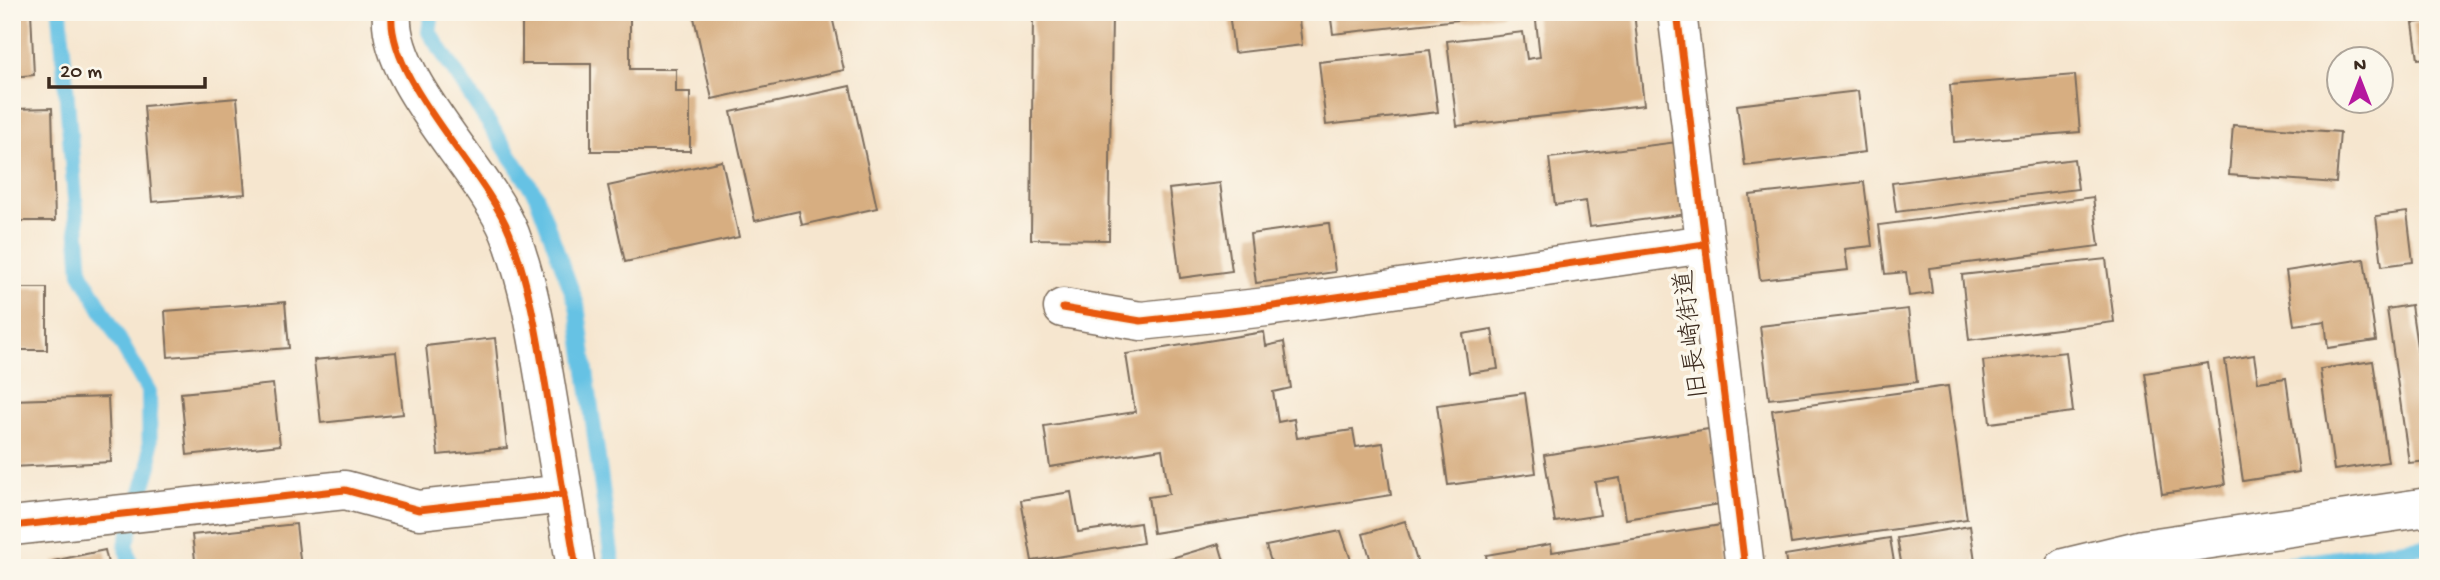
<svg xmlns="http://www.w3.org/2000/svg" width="2440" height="580" viewBox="0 0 2440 580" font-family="'Gochi Hand','Klee One',sans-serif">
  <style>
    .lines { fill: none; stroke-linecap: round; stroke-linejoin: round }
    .stream { stroke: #66c2e4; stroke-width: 16 }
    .building { fill: #d7ae81 }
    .street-casing { stroke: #7c6c5c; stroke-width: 41 }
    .street { stroke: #fff; stroke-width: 38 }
    .cycleway-casing { stroke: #fbf7ec; stroke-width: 11 }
    .cycleway { stroke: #e8590c; stroke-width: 7 }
    .labels { text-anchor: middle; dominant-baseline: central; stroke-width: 7; stroke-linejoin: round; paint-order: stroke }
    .street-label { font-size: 26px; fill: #3b2a1e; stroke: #fbf7ec }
  </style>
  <rect width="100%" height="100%" fill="#fbf7ec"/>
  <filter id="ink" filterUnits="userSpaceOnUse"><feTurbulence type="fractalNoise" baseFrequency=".0143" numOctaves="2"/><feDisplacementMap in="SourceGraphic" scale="14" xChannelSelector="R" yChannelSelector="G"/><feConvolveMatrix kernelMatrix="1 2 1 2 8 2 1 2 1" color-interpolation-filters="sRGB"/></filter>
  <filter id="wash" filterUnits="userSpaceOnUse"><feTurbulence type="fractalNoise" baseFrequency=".00686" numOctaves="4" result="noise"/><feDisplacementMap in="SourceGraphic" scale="28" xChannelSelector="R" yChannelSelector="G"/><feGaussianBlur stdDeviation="1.57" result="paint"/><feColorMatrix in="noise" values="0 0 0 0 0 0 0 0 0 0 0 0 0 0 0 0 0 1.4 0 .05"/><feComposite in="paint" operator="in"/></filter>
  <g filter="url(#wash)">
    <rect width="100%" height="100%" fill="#f6e6cf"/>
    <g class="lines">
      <path class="stream" d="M 60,12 L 81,273 L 149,392 L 150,465 L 126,545 L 131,568
        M 432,12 L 429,32 L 536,195 L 577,305 L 613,568
        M 2262,568 L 2428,546"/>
    </g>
    <g id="blocks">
      <path class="building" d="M 12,12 L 31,12 L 34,75 L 12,77 Z
        M 522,12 L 630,12 L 630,69 L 676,69 L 676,92 L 690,92 L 690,151 L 591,151 L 591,64 L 522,64 Z
        M 831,12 L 844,70 L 712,99 L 693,13 Z
        M 1033,12 L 1112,12 L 1109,240 L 1031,239 Z
        M 1229,12 L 1298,12 L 1302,45 L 1234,53 Z
        M 1330,12 L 1502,12 L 1502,15 L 1333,34 Z
        M 1535,12 L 1634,12 L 1644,105 L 1457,126 L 1447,41 L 1523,32 L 1527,59 L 1540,57 Z
        M 2428,21 L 2428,58 L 2418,59 L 2413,23 Z
        M 1430,50 L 1438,112 L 1326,125 L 1319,62 Z
        M 2075,75 L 2080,132 L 1954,142 L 1950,85 Z
        M 850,86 L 877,208 L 802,225 L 799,211 L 755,221 L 731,112 Z
        M 1858,91 L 1865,152 L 1745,166 L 1737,105 Z
        M 237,98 L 245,194 L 152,202 L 144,106 Z
        M 52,108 L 55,221 L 12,221 L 12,109 Z
        M 2233,125 L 2340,132 L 2336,183 L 2229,175 Z
        M 1677,142 L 1687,214 L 1590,227 L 1586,201 L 1555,205 L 1549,158 Z
        M 2074,159 L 2078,189 L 1896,212 L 1892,183 Z
        M 722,161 L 739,237 L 625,262 L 608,186 Z
        M 1864,182 L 1872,246 L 1845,249 L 1848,270 L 1760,280 L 1750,195 Z
        M 1220,183 L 1232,271 L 1180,278 L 1169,189 Z
        M 2093,197 L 2099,246 L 1929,268 L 1932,293 L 1909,296 L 1906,272 L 1885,274 L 1879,225 Z
        M 2407,212 L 2413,262 L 2382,266 L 2376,216 Z
        M 1329,223 L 1335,272 L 1256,283 L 1250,234 Z
        M 2106,259 L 2114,322 L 1969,340 L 1962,275 Z
        M 2364,259 L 2376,341 L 2328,348 L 2325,321 L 2294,325 L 2286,271 Z
        M 12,288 L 47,288 L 47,350 L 12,350 Z
        M 285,302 L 289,348 L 168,357 L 165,311 Z
        M 2411,305 L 2420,367 L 2428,366 L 2428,461 L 2409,463 L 2387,309 Z
        M 1908,309 L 1917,382 L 1769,399 L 1760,326 Z
        M 1492,329 L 1498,369 L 1469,373 L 1463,334 Z
        M 1264,332 L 1266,346 L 1284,342 L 1291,388 L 1273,392 L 1278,422 L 1294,419 L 1297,438 L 1353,430 L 1356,447 L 1383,443 L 1391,495 L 1153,533 L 1148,497 L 1169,494 L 1162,449 L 1050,467 L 1044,426 L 1135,412 L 1126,354 Z
        M 495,338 L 507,448 L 438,455 L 426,346 Z
        M 396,352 L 403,414 L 321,423 L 314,360 Z
        M 2066,352 L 2073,412 L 1990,423 L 1983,361 Z
        M 2254,355 L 2258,382 L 2286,378 L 2299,472 L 2243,481 L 2225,360 Z
        M 2373,361 L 2388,462 L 2334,470 L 2320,369 Z
        M 2208,363 L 2225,485 L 2162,494 L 2145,373 Z
        M 273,384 L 280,445 L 187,455 L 181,393 Z
        M 1948,386 L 1967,519 L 1791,544 L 1772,410 Z
        M 1525,393 L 1536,473 L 1448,485 L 1437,405 Z
        M 108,397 L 111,462 L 12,467 L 12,400 Z
        M 1709,429 L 1721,504 L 1626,519 L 1620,478 L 1595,482 L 1600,515 L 1555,522 L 1544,455 Z
        M 1071,492 L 1078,532 L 1140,523 L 1143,543 L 1032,561 L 1021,500 Z
        M 1405,521 L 1419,568 L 1373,568 L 1363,534 Z
        M 296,524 L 301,568 L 196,568 L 192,535 Z
        M 1721,525 L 1728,568 L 1488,568 L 1486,555 L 1551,544 L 1552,552 Z
        M 1970,526 L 1976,568 L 1902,568 L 1897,538 Z
        M 1341,531 L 1352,563 L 1337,568 L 1273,568 L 1266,546 Z
        M 1890,538 L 1895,568 L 1787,568 L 1785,555 Z
        M 1219,544 L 1226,568 L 1160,568 L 1158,562 Z
        M 105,550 L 109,568 L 55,568 L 53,561 Z"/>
    </g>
  </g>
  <g filter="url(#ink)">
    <use href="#blocks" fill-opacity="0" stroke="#7c6c5c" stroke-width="2"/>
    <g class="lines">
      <defs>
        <path id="street" d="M 392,12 C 386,81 484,168 510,234 C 530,286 538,340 547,394 C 557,452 566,510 576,568
          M 1677,12 L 1745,568
          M 1063,308 L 1141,321 L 1267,307 L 1705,244
          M 12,526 L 345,490 L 419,510 L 564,494
          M 2064,568 L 2143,549 L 2428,507"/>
      </defs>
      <use href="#street" class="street-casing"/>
      <use href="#street" class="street"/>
      <defs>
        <path id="cycleway" d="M 392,12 C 386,81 484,168 510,234 C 530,286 538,340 547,394 C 557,452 566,510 576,568
          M 1677,12 L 1745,568
          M 1063,308 L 1141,321 L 1267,307 L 1705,244
          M 12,526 L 345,490 L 419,510 L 564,494"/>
      </defs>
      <use href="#cycleway" class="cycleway-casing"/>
      <use href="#cycleway" class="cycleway"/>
    </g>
  </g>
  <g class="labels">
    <g class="street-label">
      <text transform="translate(1694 334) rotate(-97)">旧長崎街道</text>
    </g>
  </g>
  <rect width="2440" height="580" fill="none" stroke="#fbf7ec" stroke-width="42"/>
  <g transform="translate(2360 80)"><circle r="33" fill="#fbf7ec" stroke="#aea59a" stroke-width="2"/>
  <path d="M0-5L12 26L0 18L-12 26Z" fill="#b5179e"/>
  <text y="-10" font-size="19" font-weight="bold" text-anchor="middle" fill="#3b2a1e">N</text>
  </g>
  <path d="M49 77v10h156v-10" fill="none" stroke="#3b2a1e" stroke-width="3.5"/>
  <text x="60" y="77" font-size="21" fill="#3b2a1e" stroke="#fbf7ec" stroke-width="5" paint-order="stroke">20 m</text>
</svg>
